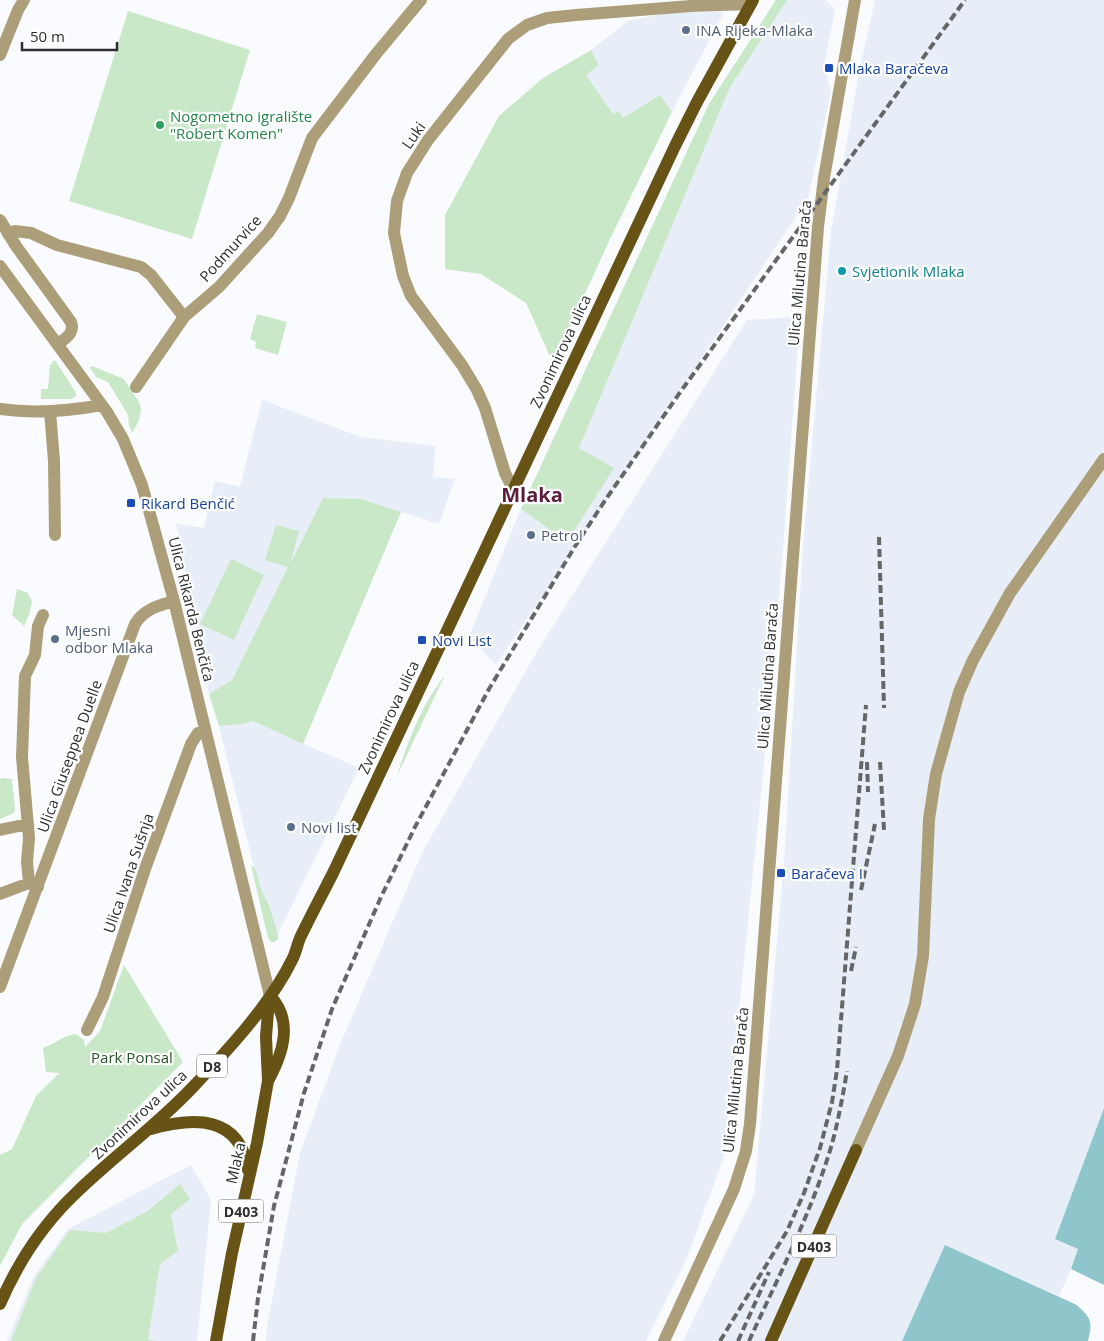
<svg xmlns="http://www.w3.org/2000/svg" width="1104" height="1341" viewBox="0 0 1104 1341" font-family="'Open Sans',sans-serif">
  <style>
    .built { fill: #e7eef7 }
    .green { fill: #c9e8c8 }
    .water { fill: #8ec6cb }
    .pier { fill: #f9fbfe }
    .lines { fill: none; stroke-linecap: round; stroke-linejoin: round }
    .street { stroke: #ad9e7a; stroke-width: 12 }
    .primary { stroke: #685317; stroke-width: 12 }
    .rail { stroke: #656667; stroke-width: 4; stroke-dasharray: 8 4; stroke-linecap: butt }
    .service-dot { fill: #5c6f8a; stroke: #fff; stroke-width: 2 }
    .transit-dot { fill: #1a4fb4; stroke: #fff; stroke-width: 2 }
    .leisure-dot { fill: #2e9e5b; stroke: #fff; stroke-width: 2 }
    .culture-dot { fill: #0f9aa8; stroke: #fff; stroke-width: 2 }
    .labels { text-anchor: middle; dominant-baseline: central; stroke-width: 4.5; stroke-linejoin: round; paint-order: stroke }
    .shield { fill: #fff; stroke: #6c6d6d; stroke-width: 1 }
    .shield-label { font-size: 14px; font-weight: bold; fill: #2d2e2f }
    .service-label { font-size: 15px; fill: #4e5e75; stroke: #fff; text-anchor: start }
    .transit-label { font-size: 15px; fill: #164399; stroke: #fff; text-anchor: start }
    .leisure-label { font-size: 15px; fill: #27864d; stroke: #fff; text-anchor: start }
    .street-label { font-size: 15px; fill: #2d2e2f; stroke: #fff }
    .culture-label { font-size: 15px; fill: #0d838f; stroke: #fff; text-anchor: start }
    .park-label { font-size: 15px; fill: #265326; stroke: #fff }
    .district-label { font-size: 20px; font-weight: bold; fill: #5b1c3d; stroke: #fff }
  </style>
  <rect width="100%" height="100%" fill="#f9fbfe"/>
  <path class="built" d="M 776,0 L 826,0 L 835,10 L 824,65 L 831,91 L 808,199 L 496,665 L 469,637 L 521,508 L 709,104 Z
    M 875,0 L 1104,0 L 1104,1108 L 1055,1238 L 1078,1249 L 1071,1269 L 1059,1296 L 945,1245 L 902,1341 L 683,1341 L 754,1195 L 784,864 L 803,545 L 831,232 L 860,67 Z
    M 724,12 L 672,112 L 660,95 L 622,119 L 613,114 L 586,75 L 599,65 L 591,50 L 628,21 L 665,13 Z
    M 800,317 L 783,549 L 763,774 L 724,1157 L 687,1258 L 646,1341 L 266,1341 L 267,1326 L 300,1153 L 341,1042 L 423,851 L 539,648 L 747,320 Z
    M 262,400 L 361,437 L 435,446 L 433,477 L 455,479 L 439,524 L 361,499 L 323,498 L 232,680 L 209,694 L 176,523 L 204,528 L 215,481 L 240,487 Z
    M 252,721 L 359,768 L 278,934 L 269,905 L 262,892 L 252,859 L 219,726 L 243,724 Z
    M 191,1165 L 211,1200 L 197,1341 L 7,1341 L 34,1276 L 68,1229 Z"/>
  <path class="green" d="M 776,0 L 787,0 L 730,87 L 579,448 L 614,468 L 567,542 L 521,509 L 709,104 Z
    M 128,11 L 250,50 L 192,239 L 69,201 Z
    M 591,50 L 599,65 L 586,75 L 613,114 L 618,111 L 623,118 L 660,95 L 672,112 L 611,237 L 553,363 L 526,303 L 481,274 L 445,269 L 445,215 L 499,116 L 543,78 Z
    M 257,314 L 287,322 L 278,355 L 255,348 L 256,342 L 250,339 Z
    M 55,360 L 76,393 L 76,396 L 72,399 L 41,399 L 41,389 L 48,389 L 50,365 Z
    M 92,366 L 124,379 L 139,402 L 141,409 L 139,420 L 133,432 L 132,432 L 129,426 L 128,415 L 108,382 L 96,377 L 90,368 Z
    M 323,498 L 361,499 L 401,512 L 303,744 L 253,721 L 243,724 L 219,726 L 209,694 L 232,680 L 288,567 L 265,560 L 276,525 L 299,531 L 290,564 Z
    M 231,559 L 264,575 L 234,640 L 200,624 Z
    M 17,589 L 28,593 L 32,602 L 29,615 L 24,626 L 12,615 Z
    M 445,675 L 397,776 C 408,740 421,706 445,675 Z
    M 4,778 L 12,779 L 15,809 L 14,813 L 0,819 L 0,779 Z
    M 251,865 L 255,868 L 262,892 L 269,905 L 278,934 L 278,939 L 274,942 L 271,942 L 268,938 Z
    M 124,965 L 183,1062 L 22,1224 L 0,1266 L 0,1155 L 12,1149 L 36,1096 L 59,1073 L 46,1072 L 43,1048 C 56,1043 62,1036 76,1034 L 84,1040 L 85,1047 L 100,1031 Z
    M 180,1184 L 190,1199 L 171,1214 L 178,1251 L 160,1264 L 148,1339 L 155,1341 L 11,1341 L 36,1278 L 70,1230 L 106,1233 L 148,1211 Z"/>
  <path class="water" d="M 1104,1108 L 1104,1285 L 1071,1269 L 1078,1249 L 1055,1239 Z
    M 945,1245 L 1077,1305 C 1091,1318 1093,1322 1088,1341 L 902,1341 Z"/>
  <path class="pier" d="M 1060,1294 L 1078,1303 L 1091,1314 L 1095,1326 L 1091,1341 L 1088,1341 L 1092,1326 L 1089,1316 L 1077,1305 L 1059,1296 Z"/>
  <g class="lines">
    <path class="street" d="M 0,55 L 18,10 L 24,0
      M 0,220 L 16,246 L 71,322 C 75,333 66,338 58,344
      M 8,234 L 15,231 L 31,233 L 57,245 L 141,267 L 151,275 L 184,317
      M 0,266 L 107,412 L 123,439 L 142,485 L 174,601 L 270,996
      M 136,387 L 184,317 L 219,287 L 268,233 L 280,216 L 289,198 L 312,138 L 376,54 L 421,0
      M 0,409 C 34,414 69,411 102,405
      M 50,411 L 54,461 L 55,535
      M 513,489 L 505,473 L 485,408 L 477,390 L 462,365 L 411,296 L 403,276 L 394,233 L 397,201 L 407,173 L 428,140 L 508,39 L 527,25 L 547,18 L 576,15 L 691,6 L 750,4
      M 0,830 L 28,824
      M 38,887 L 29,883 L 27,862 L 29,838 L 22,757 L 25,676 L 35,655 L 38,626 L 43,615
      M 0,894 L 29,883
      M 0,987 L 135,624 C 144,609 158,606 174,601
      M 87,1030 L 103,997 L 145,869 L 191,744 L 198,733 L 205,731
      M 856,1150 L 898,1056 L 915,1004 L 923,956 L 929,819 L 936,774 L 959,692 L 973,660 L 1010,593 L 1104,459
      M 664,1341 L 734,1189 L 746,1151 L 750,1124 L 818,227 L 824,178 L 855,0"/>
    <path class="primary" d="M 268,1081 C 283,1054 294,1021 270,996
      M 151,1129 C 194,1117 240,1115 248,1170
      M 0,1304 C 18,1262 44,1223 77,1192 C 114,1156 156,1126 192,1088 C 227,1051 270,1005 292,960 C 296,953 297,945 300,938 C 311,915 323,893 334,871 L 675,146 L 697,102 L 753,0
      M 216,1341 L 232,1253 L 257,1143 L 268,1081 L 266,1037 L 269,999
      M 771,1341 L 856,1150"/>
    <path class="rail" d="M 879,537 L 884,708
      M 867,762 L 868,792
      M 880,762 L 884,830
      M 861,890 L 875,824
      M 851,971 L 856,947
      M 253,1341 L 258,1298 L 274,1206 L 304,1093 L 332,1009 L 381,897 L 415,827 L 489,689 L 574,548 L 606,499 L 681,391 L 965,0
      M 720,1341 L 787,1231 L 804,1193 L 820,1148 L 832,1102 L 837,1070 L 866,705
      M 738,1341 L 769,1272
      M 749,1341 C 776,1282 808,1219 828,1157 C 837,1129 842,1100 847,1071"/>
  </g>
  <g class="service-dot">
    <circle cx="686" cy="30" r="5"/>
    <circle cx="531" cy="535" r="5"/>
    <circle cx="55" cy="639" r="5"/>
    <circle cx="291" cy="827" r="5"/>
  </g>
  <g class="transit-dot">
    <rect x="824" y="63" width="10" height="10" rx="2.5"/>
    <rect x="126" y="498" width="10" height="10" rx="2.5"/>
    <rect x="417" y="635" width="10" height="10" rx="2.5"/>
    <rect x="776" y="868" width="10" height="10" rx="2.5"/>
  </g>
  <circle class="leisure-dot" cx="160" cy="125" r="5"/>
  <circle class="culture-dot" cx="842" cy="271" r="5"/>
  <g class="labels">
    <g class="shield">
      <rect x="197" y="1054.5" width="30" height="23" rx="4"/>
      <rect x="218.5" y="1199.5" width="45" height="23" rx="4"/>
      <rect x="791.5" y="1234.5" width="45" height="23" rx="4"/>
    </g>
    <g class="shield-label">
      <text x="212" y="1066">D8</text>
      <text x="241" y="1211">D403</text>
      <text x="814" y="1246">D403</text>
    </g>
    <g class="service-label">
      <text x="696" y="30">INA Rijeka-Mlaka</text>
      <text x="541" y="535">Petrol</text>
      <text x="65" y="630">Mjesni<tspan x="65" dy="17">odbor Mlaka</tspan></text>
      <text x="301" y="827">Novi list</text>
    </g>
    <g class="transit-label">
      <text x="839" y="68">Mlaka Baračeva</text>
      <text x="141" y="503">Rikard Benčić</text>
      <text x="432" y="640">Novi List</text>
      <text x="791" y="873">Baračeva I</text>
    </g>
    <g class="leisure-label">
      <text x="170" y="116">Nogometno igralište<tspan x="170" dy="17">"Robert Komen"</tspan></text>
    </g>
    <g class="street-label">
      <text transform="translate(413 135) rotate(-55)">Luki</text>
      <text transform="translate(230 248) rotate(-48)">Podmurvice</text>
      <text transform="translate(799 273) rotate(-85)">Ulica Milutina Barača</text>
      <text transform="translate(560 351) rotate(-65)">Zvonimirova ulica</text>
      <text transform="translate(192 609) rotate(76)">Ulica Rikarda Benčića</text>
      <text transform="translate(767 676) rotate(-86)">Ulica Milutina Barača</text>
      <text transform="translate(388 717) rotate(-65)">Zvonimirova ulica</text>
      <text transform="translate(69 756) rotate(-70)">Ulica Giuseppea Duelle</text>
      <text transform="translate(128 873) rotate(-71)">Ulica Ivana Sušnja</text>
      <text transform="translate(735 1080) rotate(-84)">Ulica Milutina Barača</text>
      <text transform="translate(139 1114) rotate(-43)">Zvonimirova ulica</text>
      <text transform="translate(235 1163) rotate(-77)">Mlaka</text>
    </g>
    <g class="culture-label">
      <text x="852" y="271">Svjetionik Mlaka</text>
    </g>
    <g class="park-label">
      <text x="132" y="1057">Park Ponsal</text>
    </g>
    <g class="district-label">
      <text x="532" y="494">Mlaka</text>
    </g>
  </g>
  <path d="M22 42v8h95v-8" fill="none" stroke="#2d2e2f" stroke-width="2.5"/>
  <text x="30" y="42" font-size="15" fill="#2d2e2f" stroke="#ffffff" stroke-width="4" paint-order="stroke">50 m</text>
</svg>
